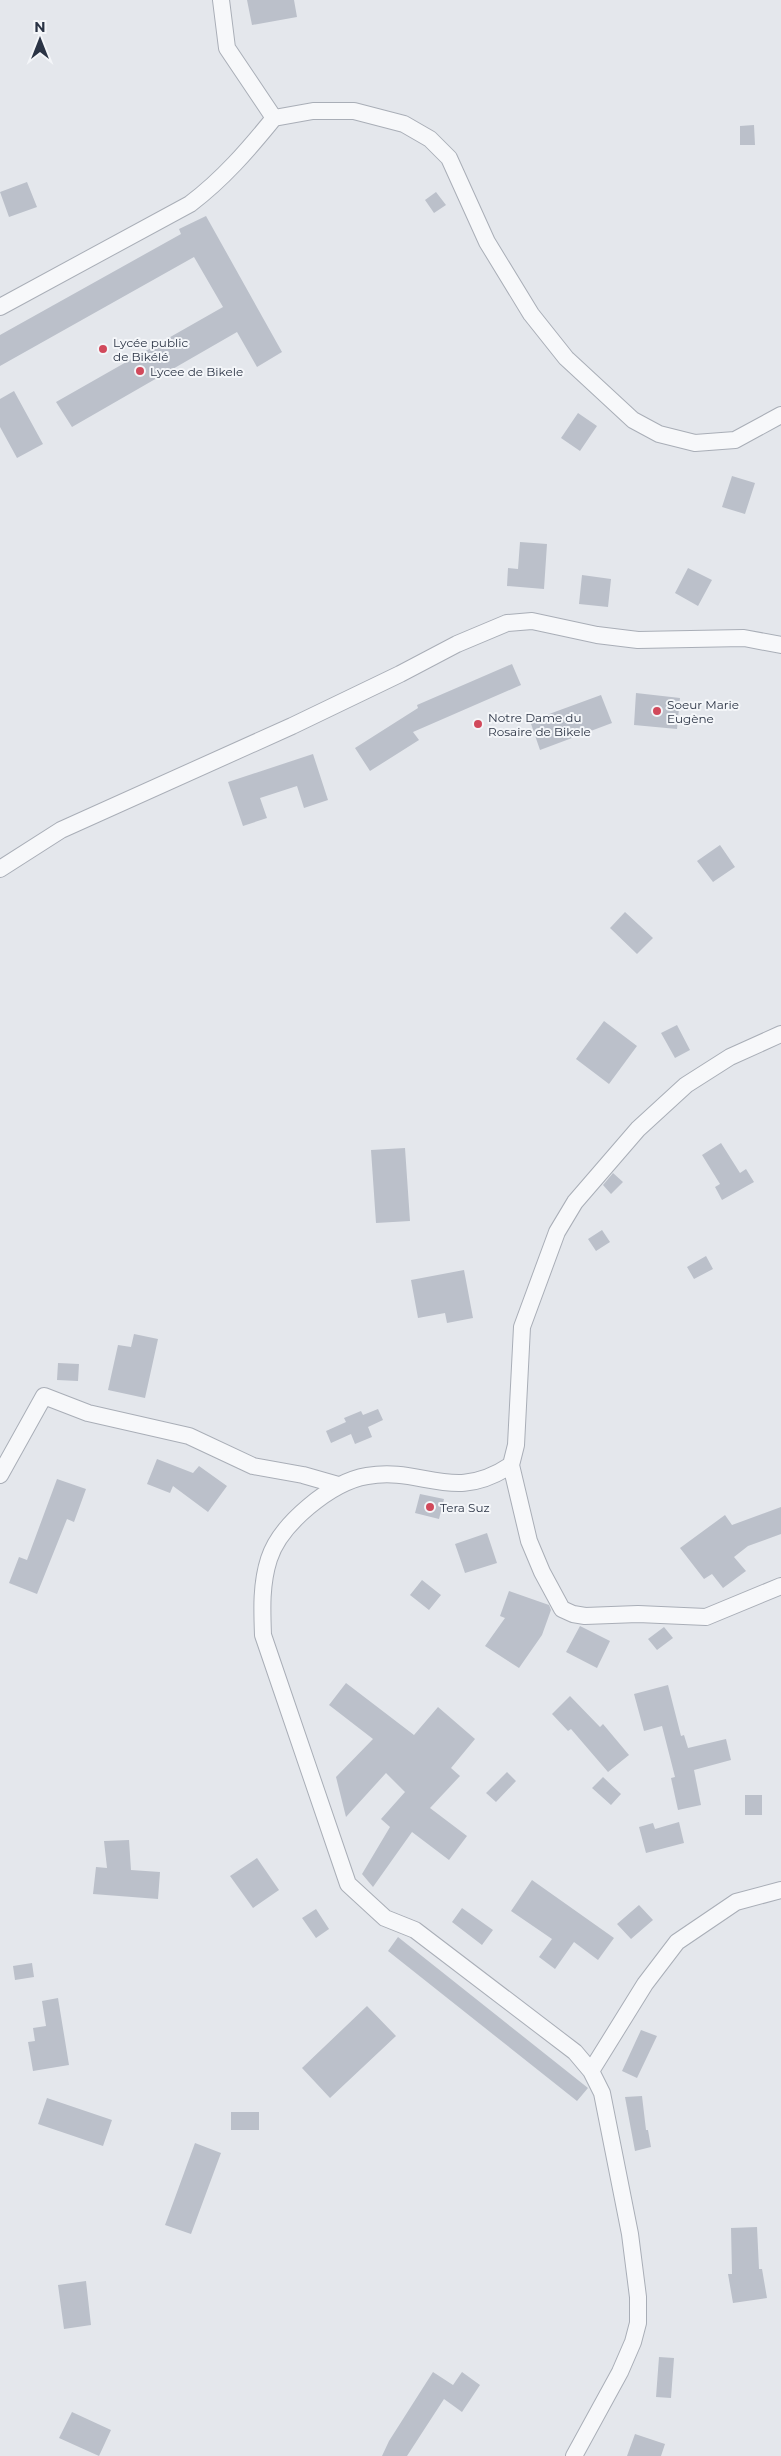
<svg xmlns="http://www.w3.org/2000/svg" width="781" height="2456" viewBox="0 0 781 2456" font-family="Montserrat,sans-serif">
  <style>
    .building { fill: #bbc0ca }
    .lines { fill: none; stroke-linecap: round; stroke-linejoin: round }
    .street-casing { stroke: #a9aeb7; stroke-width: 18 }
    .street { stroke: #f7f8fa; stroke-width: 16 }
    .poi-dot { fill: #d1495b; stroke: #f4f6f9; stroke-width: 2 }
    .labels { text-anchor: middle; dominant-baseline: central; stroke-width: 4; stroke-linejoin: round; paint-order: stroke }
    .poi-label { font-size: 12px; fill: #2b3445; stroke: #f4f6f9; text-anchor: start }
  </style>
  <rect width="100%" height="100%" fill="#e4e7ec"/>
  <path class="building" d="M 247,0 L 294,0 L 297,17 L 252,25 Z
    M 754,125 L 755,145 L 740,145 L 740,126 Z
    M 27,182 L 37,207 L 9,217 L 0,192 Z
    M 436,192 L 446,205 L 434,213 L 425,200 Z
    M 206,216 L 282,352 L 257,367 L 237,332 L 72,427 L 56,402 L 223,307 L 194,257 L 0,366 L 0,335 L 181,234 L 179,229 Z
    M 14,391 L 43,444 L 17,458 L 0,427 L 0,399 Z
    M 578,413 L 597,426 L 580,451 L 561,438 Z
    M 732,476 L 755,483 L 745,514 L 722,507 Z
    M 520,542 L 547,544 L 544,589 L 507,586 L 508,568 L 518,569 Z
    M 688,568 L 712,580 L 698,606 L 675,593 Z
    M 582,575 L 611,579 L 608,607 L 579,604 Z
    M 512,664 L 521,685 L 413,732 L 419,740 L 370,771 L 355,748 L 418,708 L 417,705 Z
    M 636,693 L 680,698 L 677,729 L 634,725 Z
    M 601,695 L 612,723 L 540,750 L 530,721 Z
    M 313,754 L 328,800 L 304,808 L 297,786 L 260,798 L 267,818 L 243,826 L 228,782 Z
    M 720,845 L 735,867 L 713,882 L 697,861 Z
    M 625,912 L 653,938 L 637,954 L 610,928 Z
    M 604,1021 L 637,1046 L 609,1084 L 576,1059 Z
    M 677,1025 L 690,1050 L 675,1058 L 661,1033 Z
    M 721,1143 L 740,1173 L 746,1169 L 754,1182 L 722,1200 L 715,1187 L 720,1184 L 702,1155 Z
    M 405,1148 L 410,1221 L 376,1223 L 371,1150 Z
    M 613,1173 L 623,1182 L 611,1194 L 603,1185 Z
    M 602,1230 L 610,1242 L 596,1251 L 588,1239 Z
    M 706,1256 L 713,1269 L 694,1279 L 687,1267 Z
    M 464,1270 L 473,1318 L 447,1323 L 445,1313 L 418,1318 L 411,1280 Z
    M 134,1334 L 158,1339 L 145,1398 L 108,1390 L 118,1345 L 131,1347 Z
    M 58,1363 L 79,1364 L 78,1381 L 57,1380 Z
    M 378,1409 L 383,1420 L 368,1427 L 372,1437 L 355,1444 L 351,1434 L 331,1443 L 326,1431 L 346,1422 L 344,1418 L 361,1411 L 363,1415 Z
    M 157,1459 L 193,1473 L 199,1466 L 227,1486 L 208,1512 L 173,1486 L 170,1493 L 147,1484 Z
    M 57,1479 L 86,1489 L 74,1522 L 67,1519 L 37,1594 L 9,1583 L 19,1557 L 27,1560 Z
    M 420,1494 L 444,1499 L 439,1519 L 415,1513 Z
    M 781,1507 L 781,1534 L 748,1546 L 734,1557 L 746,1571 L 723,1588 L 712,1574 L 704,1579 L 680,1548 L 725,1515 L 732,1525 Z
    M 487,1533 L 497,1563 L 465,1573 L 455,1544 Z
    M 422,1580 L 441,1595 L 429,1610 L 410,1595 Z
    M 509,1591 L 549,1605 L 551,1610 L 542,1635 L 519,1668 L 485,1646 L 505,1618 L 500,1616 Z
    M 580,1626 L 610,1641 L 597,1668 L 566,1652 Z
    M 664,1627 L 673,1638 L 657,1650 L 648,1639 Z
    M 346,1683 L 414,1735 L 438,1707 L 475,1739 L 451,1768 L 460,1776 L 430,1808 L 467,1836 L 449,1860 L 412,1832 L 373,1887 L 362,1874 L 390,1827 L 381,1819 L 405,1792 L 386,1773 L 346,1817 L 336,1777 L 373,1739 L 329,1705 Z
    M 668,1685 L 681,1736 L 684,1735 L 688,1748 L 726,1739 L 731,1760 L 694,1770 L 701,1805 L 678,1810 L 671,1778 L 675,1777 L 662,1726 L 644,1731 L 634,1694 Z
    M 570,1696 L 600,1727 L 603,1724 L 629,1755 L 608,1772 L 571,1729 L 568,1731 L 552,1714 Z
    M 507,1772 L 516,1781 L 496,1802 L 486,1793 Z
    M 603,1777 L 621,1794 L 611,1805 L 592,1788 Z
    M 745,1795 L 762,1795 L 762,1815 L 745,1815 Z
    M 679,1822 L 684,1843 L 646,1853 L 639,1827 L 653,1823 L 655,1829 Z
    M 129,1840 L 131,1870 L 160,1872 L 158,1899 L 93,1894 L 96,1867 L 107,1868 L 104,1841 Z
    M 257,1858 L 279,1890 L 253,1908 L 230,1876 Z
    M 532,1880 L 614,1938 L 598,1960 L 574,1942 L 555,1969 L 539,1957 L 552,1939 L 511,1911 Z
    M 639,1905 L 653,1920 L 631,1939 L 617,1924 Z
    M 462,1908 L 493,1930 L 482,1945 L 452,1922 Z
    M 316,1909 L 329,1929 L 316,1938 L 302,1918 Z
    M 398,1937 L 588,2088 L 577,2101 L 388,1951 Z
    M 32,1963 L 34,1977 L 15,1980 L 13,1966 Z
    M 58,1998 L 69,2065 L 33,2071 L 28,2042 L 35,2041 L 33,2028 L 46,2026 L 42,2001 Z
    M 367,2006 L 396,2036 L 330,2098 L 302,2068 Z
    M 641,2030 L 657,2036 L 637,2078 L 622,2071 Z
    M 642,2096 L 646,2130 L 648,2130 L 651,2147 L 635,2151 L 625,2097 Z
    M 47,2098 L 112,2120 L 103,2146 L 38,2124 Z
    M 231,2112 L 259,2112 L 259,2130 L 231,2130 Z
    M 195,2143 L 221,2153 L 191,2234 L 165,2225 Z
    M 757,2227 L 759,2269 L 762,2269 L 767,2298 L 733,2303 L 728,2274 L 732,2274 L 731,2228 Z
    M 86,2281 L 91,2325 L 64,2329 L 58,2285 Z
    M 659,2357 L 674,2358 L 671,2398 L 656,2397 Z
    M 433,2372 L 453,2385 L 462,2372 L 480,2385 L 462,2412 L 444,2399 L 407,2456 L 382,2456 L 389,2441 Z
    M 72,2412 L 111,2430 L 99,2456 L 59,2438 Z
    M 635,2434 L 665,2444 L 661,2456 L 627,2456 Z"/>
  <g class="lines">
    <defs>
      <path id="street" d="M 221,0 L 227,48 L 274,118
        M 0,307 L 190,204 C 223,179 248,150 274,118 L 313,111 L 354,111 L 404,124 L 430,139 L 449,158 L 487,242 L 531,314 L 566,358 L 633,420 L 659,434 L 695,443 L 735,440 L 781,415
        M 0,869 L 61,830 L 292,726 L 400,674 L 457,644 L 507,623 L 532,621 L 597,635 L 638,640 L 744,638 L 781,645
        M 511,1465 L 529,1541 L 542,1572 L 562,1609 L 573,1614 L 585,1616 L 638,1614 L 706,1617 L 781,1586
        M 0,1475 L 44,1396 L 88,1413 L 189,1436 L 253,1466 L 303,1475 L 338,1485
        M 591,2071 L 645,1984 L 677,1942 L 736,1902 L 781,1890
        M 574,2456 L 620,2372 L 633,2342 L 638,2323 L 638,2297 L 630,2234 L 602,2093 L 591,2071 L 575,2052 L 415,1930 L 385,1918 L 348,1884 L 263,1635 C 262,1609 261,1584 269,1559 C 280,1524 331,1482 367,1476 C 423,1466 453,1504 511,1465 L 516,1445 L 522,1327 L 557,1232 L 575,1202 L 638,1129 L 686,1085 L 730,1057 L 781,1034"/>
    </defs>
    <use href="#street" class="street-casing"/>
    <use href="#street" class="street"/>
  </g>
  <g class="poi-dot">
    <circle cx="103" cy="349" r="5"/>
    <circle cx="140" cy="371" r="5"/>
    <circle cx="657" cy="711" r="5"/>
    <circle cx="478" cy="724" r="5"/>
    <circle cx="430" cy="1507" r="5"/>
  </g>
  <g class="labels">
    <g class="poi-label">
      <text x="113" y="342">Lycée public<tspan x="113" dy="14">de Bikélé</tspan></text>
      <text x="150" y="371">Lycee de Bikele</text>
      <text x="667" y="704">Soeur Marie<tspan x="667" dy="14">Eugène</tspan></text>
      <text x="488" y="717">Notre Dame du<tspan x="488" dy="14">Rosaire de Bikele</tspan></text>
      <text x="440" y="1507">Tera Suz</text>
    </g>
  </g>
  <g transform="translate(40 40)" stroke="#f4f6f9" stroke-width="4" paint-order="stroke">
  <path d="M0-4L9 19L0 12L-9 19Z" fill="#2b3445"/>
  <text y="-8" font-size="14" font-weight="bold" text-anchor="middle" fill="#2b3445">N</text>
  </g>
</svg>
